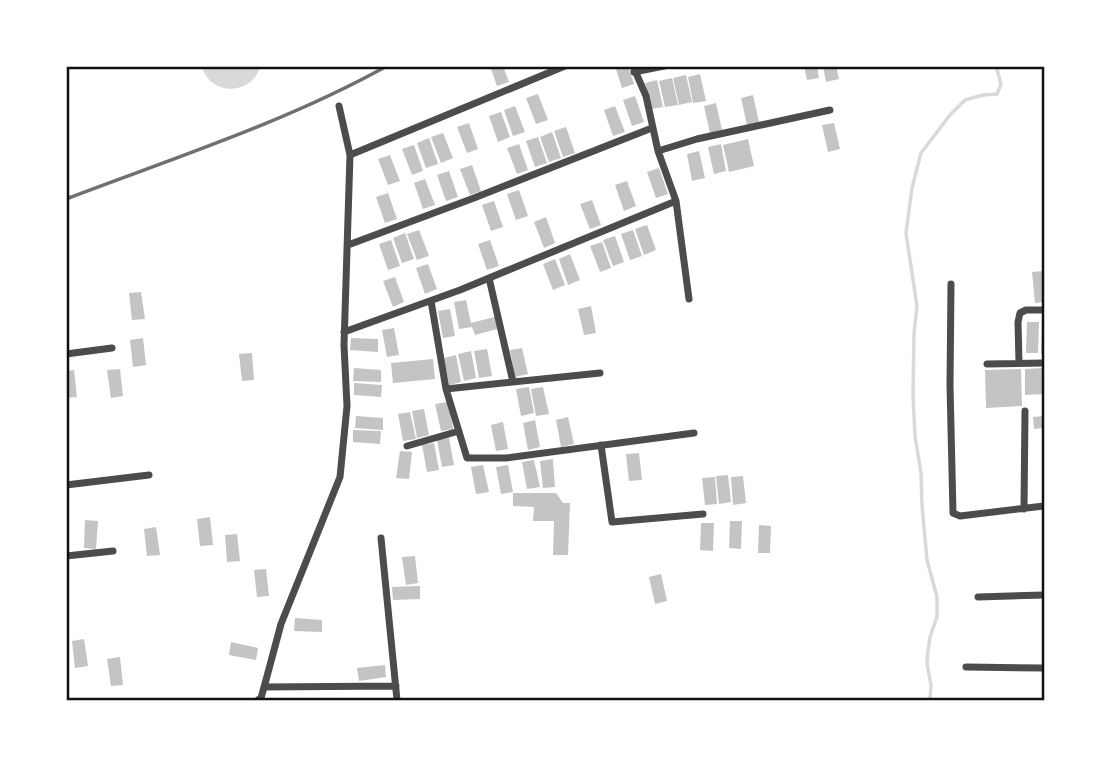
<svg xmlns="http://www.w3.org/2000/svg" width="1111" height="767" viewBox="0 0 1111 767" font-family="Figtree,sans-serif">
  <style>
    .water { fill: #d9d9d9 }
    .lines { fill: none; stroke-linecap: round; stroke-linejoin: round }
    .stream { stroke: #d9d9d9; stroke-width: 3.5 }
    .building { fill: #c4c4c4 }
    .minor { stroke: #4c4c4c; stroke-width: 7 }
    .rail { stroke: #707070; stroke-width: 3.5 }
    .neatline { fill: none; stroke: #111; stroke-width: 2.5 }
  </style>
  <rect width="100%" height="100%" fill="#fff"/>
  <path class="water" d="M 202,67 L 202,66 L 260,67 C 252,96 210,96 202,67 Z"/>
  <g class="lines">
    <path class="stream" d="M 930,700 L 931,685 L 927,664 L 928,651 L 930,637 L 937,617 L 937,597 L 927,560 L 922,505 L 921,473 L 915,436 L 913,395 L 914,333 L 917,306 L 906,233 L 912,188 L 921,153 L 950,115 L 965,100 L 983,95 L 997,94 L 1001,84 L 996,66"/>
  </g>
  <path class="building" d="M 490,66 L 503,66 L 509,82 L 497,86 Z
    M 615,66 L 628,66 L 634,84 L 622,88 Z
    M 804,66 L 817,66 L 819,78 L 807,80 Z
    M 823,66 L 836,66 L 839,79 L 826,82 Z
    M 700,74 L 706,101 L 693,103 L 688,77 Z
    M 686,75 L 692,102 L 679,105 L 673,78 Z
    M 672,78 L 678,105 L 665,107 L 659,81 Z
    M 657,80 L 663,107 L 651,109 L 645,83 Z
    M 538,94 L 548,120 L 536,124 L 526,98 Z
    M 753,95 L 759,122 L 747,125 L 741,98 Z
    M 635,96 L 644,122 L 632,126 L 623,100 Z
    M 716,103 L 722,130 L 710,133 L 704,106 Z
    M 515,106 L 525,132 L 513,136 L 504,110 Z
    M 615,106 L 625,132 L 613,136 L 604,110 Z
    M 501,112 L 510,137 L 498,142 L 489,116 Z
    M 469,123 L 478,149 L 467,153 L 457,127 Z
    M 834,123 L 840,149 L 828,152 L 822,125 Z
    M 566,127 L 575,153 L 563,157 L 554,131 Z
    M 552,132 L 561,158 L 549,162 L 540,137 Z
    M 443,133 L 453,158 L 441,163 L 431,137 Z
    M 538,137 L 547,163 L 535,167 L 526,141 Z
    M 429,138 L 438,164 L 426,168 L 417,143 Z
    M 748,139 L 754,166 L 729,172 L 723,145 Z
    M 519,144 L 528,170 L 517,174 L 507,148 Z
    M 721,144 L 726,171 L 714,174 L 708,147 Z
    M 414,145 L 423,171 L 412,175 L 402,149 Z
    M 699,151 L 705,178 L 692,181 L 687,154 Z
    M 390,155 L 400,181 L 388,185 L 378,159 Z
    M 472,165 L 481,191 L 470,195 L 460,169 Z
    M 659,168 L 668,194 L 656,198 L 647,172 Z
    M 449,171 L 458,197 L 446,201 L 437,175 Z
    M 425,179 L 435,205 L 423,209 L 414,183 Z
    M 627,181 L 636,206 L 624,211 L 615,185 Z
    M 519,190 L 528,216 L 516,220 L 507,194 Z
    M 388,193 L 397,219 L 385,223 L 376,197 Z
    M 592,200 L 601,225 L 590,229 L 580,204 Z
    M 494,201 L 503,227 L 491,231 L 482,205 Z
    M 546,217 L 555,243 L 544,248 L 534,222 Z
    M 647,225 L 656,250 L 644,255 L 635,229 Z
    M 419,230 L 429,256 L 417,260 L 407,234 Z
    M 633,230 L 642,256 L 630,260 L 621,234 Z
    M 405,233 L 414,259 L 402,263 L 393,238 Z
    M 615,236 L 624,262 L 613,266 L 603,240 Z
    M 391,240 L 400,266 L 388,270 L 379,244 Z
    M 490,240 L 499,266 L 487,270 L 478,244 Z
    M 602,242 L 611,268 L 600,272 L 590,246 Z
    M 570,254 L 580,280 L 568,285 L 559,259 Z
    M 555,259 L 565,285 L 553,290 L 543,264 Z
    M 428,264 L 437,289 L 425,294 L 416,268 Z
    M 1044,271 L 1044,302 L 1035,303 L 1032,272 Z
    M 395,277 L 404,302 L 393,307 L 383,281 Z
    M 141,292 L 145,319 L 132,320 L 129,293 Z
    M 466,300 L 471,323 L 498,316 L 501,328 L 475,335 L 472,327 L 459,329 L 454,302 Z
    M 591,306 L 596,333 L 584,335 L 578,309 Z
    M 450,309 L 455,336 L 443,338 L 438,311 Z
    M 1042,318 L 1044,318 L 1044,354 L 1041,354 Z
    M 1027,322 L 1039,322 L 1038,353 L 1026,353 Z
    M 394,328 L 399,355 L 387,357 L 382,330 Z
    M 143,338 L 146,365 L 133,367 L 130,340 Z
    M 351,338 L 378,339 L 378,352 L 350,350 Z
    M 522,348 L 528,374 L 515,377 L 510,350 Z
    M 487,349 L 492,376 L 479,378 L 474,351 Z
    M 471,351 L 476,378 L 464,381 L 458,354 Z
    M 252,353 L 254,380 L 242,381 L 239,354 Z
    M 456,355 L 461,382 L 449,385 L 444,358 Z
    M 433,359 L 435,379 L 393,383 L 391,363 Z
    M 354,368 L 381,370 L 381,382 L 353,381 Z
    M 1044,368 L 1044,394 L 1025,395 L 1025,369 Z
    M 120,369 L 123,396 L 111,398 L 107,370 Z
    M 1021,369 L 1022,406 L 986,408 L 985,370 Z
    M 74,370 L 77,397 L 66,398 L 66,371 Z
    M 354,383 L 382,385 L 381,397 L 354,395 Z
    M 529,387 L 534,413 L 521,416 L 516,389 Z
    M 543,387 L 549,414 L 536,416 L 531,389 Z
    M 448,402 L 453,429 L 441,431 L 435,404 Z
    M 424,409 L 429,435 L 417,438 L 412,411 Z
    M 410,412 L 416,439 L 403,441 L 398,414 Z
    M 356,416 L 383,418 L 383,430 L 355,428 Z
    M 1044,416 L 1044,428 L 1034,429 L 1033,417 Z
    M 568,417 L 574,444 L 561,447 L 556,420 Z
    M 535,420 L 540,447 L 528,450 L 523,423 Z
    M 503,422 L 508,449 L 496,451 L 491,425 Z
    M 353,430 L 381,431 L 380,444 L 353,442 Z
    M 449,438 L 454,465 L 442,467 L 437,440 Z
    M 434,443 L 439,470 L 427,472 L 422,445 Z
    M 400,451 L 412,452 L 409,479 L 396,478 Z
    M 639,453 L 642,480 L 629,481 L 626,454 Z
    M 553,459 L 555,487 L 543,488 L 540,461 Z
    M 534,460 L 540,487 L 527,489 L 522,462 Z
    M 483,465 L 489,492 L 476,494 L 471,467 Z
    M 508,465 L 513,492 L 501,494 L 496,467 Z
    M 728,475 L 731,502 L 719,504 L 716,476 Z
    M 743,476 L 746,503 L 733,505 L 731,477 Z
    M 715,477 L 717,504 L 705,505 L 702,478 Z
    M 513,493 L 556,493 L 563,503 L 570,503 L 568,555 L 553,555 L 554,521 L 533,521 L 534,507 L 513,506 Z
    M 210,517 L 213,545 L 200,546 L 197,519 Z
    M 85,520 L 98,521 L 96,549 L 84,548 Z
    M 730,521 L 742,521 L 741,549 L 729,548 Z
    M 701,523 L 714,523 L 713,551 L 700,550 Z
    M 759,525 L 771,526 L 770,553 L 758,553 Z
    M 156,527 L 160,555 L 147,556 L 144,529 Z
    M 237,534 L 240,561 L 227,562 L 225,535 Z
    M 415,556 L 418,583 L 406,585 L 402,557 Z
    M 266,569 L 269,596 L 257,597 L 254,570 Z
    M 661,574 L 667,601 L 655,604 L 649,577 Z
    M 420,586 L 420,599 L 393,600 L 392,587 Z
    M 295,618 L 322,620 L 322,632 L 294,631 Z
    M 84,639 L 88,666 L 75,668 L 72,641 Z
    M 231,642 L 258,648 L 256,660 L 229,655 Z
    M 120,657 L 123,685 L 111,686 L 107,659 Z
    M 385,665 L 386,677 L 359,681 L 357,668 Z"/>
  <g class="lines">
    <path class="minor" d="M 633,66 L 646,96 L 658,151 L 676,201 L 689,299
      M 634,72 L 664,66
      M 658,151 L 697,139 L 830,110
      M 350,155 L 565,66
      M 348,245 L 474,198 L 652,128
      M 489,278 L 513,382
      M 951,284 L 950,385 L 953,513 L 960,516 L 1044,506
      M 431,301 L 446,389 L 467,458 L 506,458 L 694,433
      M 344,332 L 460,290 L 676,201
      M 66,354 L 112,348
      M 1019,363 L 1018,322 L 1020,313 L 1026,310 L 1044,310
      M 987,364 L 1044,363
      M 446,389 L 600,373
      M 601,445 L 612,522 L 703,514
      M 407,446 L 459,431
      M 66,485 L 149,475
      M 1024,509 L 1025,411
      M 381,538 L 397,700
      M 66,556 L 113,551
      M 978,597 L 1044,595
      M 966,667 L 1044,668
      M 264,687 L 396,686
      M 258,700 L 261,698 L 266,680 L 281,624 L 340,477 L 347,406 L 344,345 L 350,155 L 339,106"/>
    <path class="rail" d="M 66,199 C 174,158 286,122 387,66"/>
  </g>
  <rect width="1111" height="767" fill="none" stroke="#ffffff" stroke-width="136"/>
  <rect x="68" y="68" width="975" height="631" class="neatline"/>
</svg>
